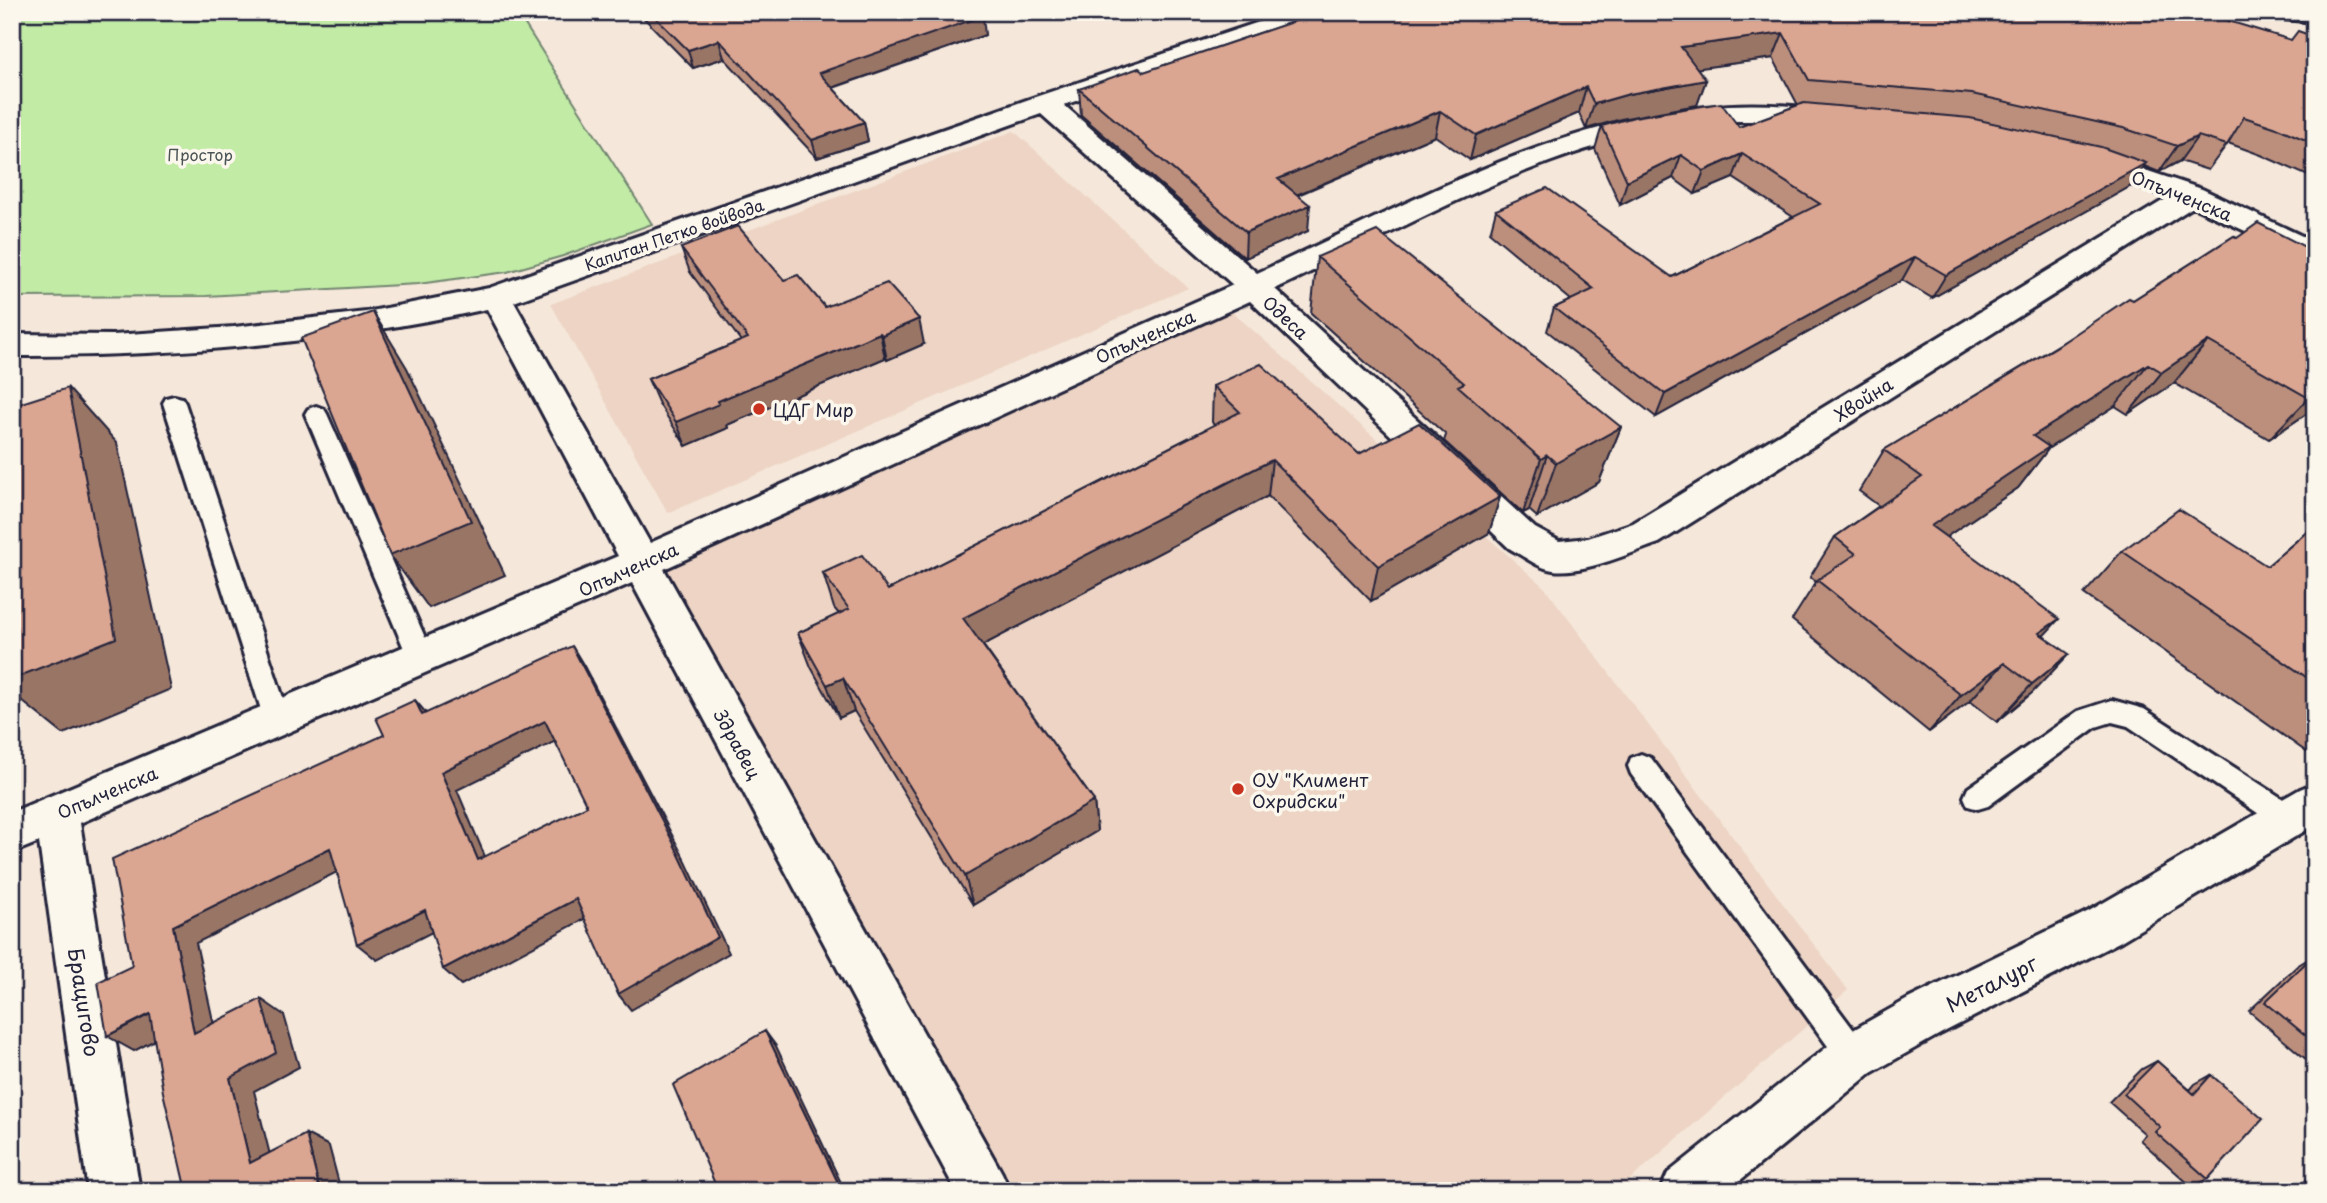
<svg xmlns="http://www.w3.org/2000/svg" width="2327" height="1203" viewBox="0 0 2327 1203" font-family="'Playpen Sans',sans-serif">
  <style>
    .built { fill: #edd4c4 }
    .green { fill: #c2eba6; stroke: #728670; stroke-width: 2 }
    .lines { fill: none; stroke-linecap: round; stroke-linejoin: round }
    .lane-casing { stroke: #22223b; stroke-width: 6 }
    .street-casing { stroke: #22223b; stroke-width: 6 }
    .lane { fill: #fbf7ec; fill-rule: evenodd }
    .street { fill: #fbf7ec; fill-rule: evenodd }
    .wall { fill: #bc8f7d; stroke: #22223b; stroke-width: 2; fill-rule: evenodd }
    .shaded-wall { fill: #997466; stroke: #22223b; stroke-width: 2 }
    .building { fill: #dba691; stroke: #22223b; stroke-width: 2; fill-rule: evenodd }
    .poi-dot { fill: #c8321e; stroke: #fbf7ec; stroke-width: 2.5 }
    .labels { text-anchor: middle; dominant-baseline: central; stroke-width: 7; stroke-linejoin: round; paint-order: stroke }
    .far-park-label { font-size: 16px; fill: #4a5456; stroke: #fbf7ec }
    .far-street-label { font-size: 16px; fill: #22223b; stroke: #fbf7ec }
    .street-label { font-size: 18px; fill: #22223b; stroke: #fbf7ec }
    .poi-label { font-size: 18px; fill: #22223b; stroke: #fbf7ec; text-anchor: start }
    .near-street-label { font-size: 21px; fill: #22223b; stroke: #fbf7ec }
  </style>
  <rect width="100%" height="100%" fill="#f5e7da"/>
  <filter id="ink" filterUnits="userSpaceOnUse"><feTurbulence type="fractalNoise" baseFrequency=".0143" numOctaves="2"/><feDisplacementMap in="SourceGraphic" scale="14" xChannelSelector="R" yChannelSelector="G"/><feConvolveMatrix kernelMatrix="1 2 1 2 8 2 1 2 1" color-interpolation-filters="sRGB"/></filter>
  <g filter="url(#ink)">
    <path class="built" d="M 1014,131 L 1188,288 L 668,513 L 551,304 Z
      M 1230,310 L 1545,588 L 1848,990 L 1617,1191 L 1016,1191 L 646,566 Z"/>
    <path class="green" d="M 12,12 L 517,12 L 652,224 L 563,256 L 507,272 L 418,284 L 206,296 L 12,297 Z"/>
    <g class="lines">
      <defs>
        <path id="lane" d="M 174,396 L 182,398 L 185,403 L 290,719 L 286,727 L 277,730 L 268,727 L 264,719 L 163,403 L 166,398 Z
          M 316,406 L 324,409 L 327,414 L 434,658 L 430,665 L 421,668 L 412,665 L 408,658 L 305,414 L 308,409 Z
          M 2112,700 L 2144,709 L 2297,808 L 2301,817 L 2297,826 L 2287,829 L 2277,826 L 2128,726 L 2112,722 L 2096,727 L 1988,806 L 1978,809 L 1968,806 L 1964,797 L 1968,788 L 2078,711 Z
          M 1641,754 L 1651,758 L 1865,1045 L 1870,1056 L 1865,1067 L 1854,1072 L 1843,1067 L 1631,774 L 1628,766 L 1631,758 Z"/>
        <path id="street" d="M 1289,12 L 1326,12 L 1323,17 L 1064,105 L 1257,273 C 1401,208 1546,124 1706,107 C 1746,102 1787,105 1828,109 L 1838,111 L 1842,117 L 1838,123 L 1828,125 C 1787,122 1746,119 1706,123 C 1552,140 1412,225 1275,289 L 1535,528 L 1559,541 L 1588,538 L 1633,523 L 2169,197 L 2077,166 L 2073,160 L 2077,154 L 2087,152 L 2097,154 L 2202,189 L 2315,242 L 2315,263 L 2193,207 L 1659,543 C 1630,553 1584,574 1553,570 C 1538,568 1522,555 1509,548 L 1250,301 L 664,569 L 1002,1173 L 1010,1191 L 956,1191 L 632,583 L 80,823 L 140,1191 L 88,1191 L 39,842 L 12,853 L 12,812 L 618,556 L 487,309 C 330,343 173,357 12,356 L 12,334 L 113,335 L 234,327 L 366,312 L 489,288 L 1035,97 ZM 1041,114 L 1233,285 L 650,543 L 514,302 Z
          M 2261,12 L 2315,12 L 2315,22 L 2264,17 Z
          M 2315,783 L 2315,825 L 2121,941 L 1942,1033 L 1871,1073 L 1727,1191 L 1660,1191 L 1668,1173 L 1837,1039 L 1908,999 L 2089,911 L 2300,789 Z"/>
      </defs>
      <use href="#lane" class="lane-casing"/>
      <use href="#street" class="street-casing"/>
      <use href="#lane" class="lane"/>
      <use href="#street" class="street"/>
    </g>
    <path class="wall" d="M 638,12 L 979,12 L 985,35 L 833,88 L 864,122 L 868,141 L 817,158 L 724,58 L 693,68 Z
      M 1322,12 L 2291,40 L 2315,37 L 2315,179 L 2261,155 L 2228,143 L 2208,170 L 2180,161 L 2159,172 L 2144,166 L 2131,186 L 1932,298 L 1902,280 L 1656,417 L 1547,331 L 1554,308 L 1571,300 L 1490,233 L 1496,210 L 1672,277 L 1793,217 L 1733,178 L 1695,194 L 1673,178 L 1620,205 L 1595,149 L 1602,126 L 1629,118 L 1586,129 L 1579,113 L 1470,160 L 1435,136 L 1298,195 L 1308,231 L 1245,258 L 1081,115 L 1079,89 L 1144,72 ZM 1773,58 L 1798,105 L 1739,127 L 1652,114 L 1697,105 L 1706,80 L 1697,68 Z
      M 2234,236 L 2315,408 L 2269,439 L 2174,383 L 2128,414 L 2115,406 L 2049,448 L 2018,488 L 1946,537 L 2043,636 L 2033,692 L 1997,722 L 1970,701 L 1929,732 L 1792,620 L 1816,582 L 1810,577 L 1835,537 L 1879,506 L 1859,491 L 1884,450 L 2133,300 Z
      M 681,248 L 784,280 L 825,307 L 924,344 L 887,360 L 885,358 L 727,425 L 728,428 L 686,446 L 659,404 L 648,379 L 741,341 L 690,272 Z
      M 1317,257 L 1621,427 L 1599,482 L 1537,517 L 1529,510 L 1523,513 L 1444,441 L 1446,435 L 1311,313 Z
      M 1213,386 L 1359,454 L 1500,497 L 1489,533 L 1371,601 L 1268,496 L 983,645 L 1094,801 L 1097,831 L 973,905 L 854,711 L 839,718 L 811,667 L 798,633 L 839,614 L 834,608 L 823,573 L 888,590 L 1214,425 L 1212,422 Z
      M 2315,525 L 2315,758 L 2084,594 L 2122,551 L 2267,566 Z
      M 2313,956 L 2315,957 L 2315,1056 L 2307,1060 L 2249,1011 L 2297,966 Z
      M 2157,1061 L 2190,1090 L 2195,1084 L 2211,1075 L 2208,1179 L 2191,1186 L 2140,1140 L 2145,1134 L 2109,1102 L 2142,1069 Z
      M 2315,1171 L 2315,1191 L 2296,1191 Z"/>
    <path class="shaded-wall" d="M 968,12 L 979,12 L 980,17 L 983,16 L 985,35 L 823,91 L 819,73 Z
      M 1783,33 L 1773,58 L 1672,72 L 1681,47 Z
      M 719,40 L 724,58 L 693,68 L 688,50 Z
      M 1706,80 L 1697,105 L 1621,119 L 1586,129 L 1594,104 L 1629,94 Z
      M 1586,87 L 1579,113 L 1470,160 L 1476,135 Z
      M 1440,111 L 1435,136 L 1275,204 L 1278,179 Z
      M 864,122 L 868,141 L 817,158 L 812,140 Z
      M 2198,136 L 2180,161 L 2159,172 L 2177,146 Z
      M 1742,154 L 1733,178 L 1695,194 L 1704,171 Z
      M 1681,155 L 1673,178 L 1620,205 L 1627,181 Z
      M 2146,163 L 2131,186 L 1932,298 L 1946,275 Z
      M 1310,205 L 1308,231 L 1245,258 L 1246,232 Z
      M 1915,257 L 1902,280 L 1656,417 L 1665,394 Z
      M 373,312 L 407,368 L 505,575 L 429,608 L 390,555 Z
      M 919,319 L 924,344 L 887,360 L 882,335 Z
      M 880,333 L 885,358 L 727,425 L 728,428 L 686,446 L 676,422 L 718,401 Z
      M 2208,341 L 2174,383 L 2128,414 L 2162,372 Z
      M 2148,364 L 2115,406 L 2049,448 L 2018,488 L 1902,567 L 1931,526 L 2033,436 Z
      M 68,388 L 117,443 L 171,689 L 63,734 L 12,693 L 12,679 Z
      M 2315,393 L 2315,408 L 2269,439 L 2309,398 Z
      M 1621,427 L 1599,482 L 1537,517 L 1556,463 Z
      M 1547,455 L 1529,510 L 1523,513 L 1541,459 Z
      M 1272,460 L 1268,496 L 970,652 L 963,618 Z
      M 1500,497 L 1489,533 L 1371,601 L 1378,566 Z
      M 2059,619 L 2023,658 L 2039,633 Z
      M 572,646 L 584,666 L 685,860 L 729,953 L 631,1010 L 618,994 Z
      M 2069,654 L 2033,692 L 1997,722 L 2032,684 Z
      M 2004,663 L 1970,701 L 1929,732 L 1961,695 Z
      M 843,678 L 854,711 L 839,718 L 827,685 Z
      M 415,700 L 431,719 L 422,715 Z
      M 545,721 L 558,740 L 457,790 L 494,878 L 478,860 L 441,772 Z
      M 1094,801 L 1097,831 L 973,905 L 965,876 Z
      M 330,848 L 349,866 L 196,943 L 219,1048 L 194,1033 L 173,926 Z
      M 576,899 L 590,916 L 461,985 L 443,969 Z
      M 425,910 L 442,927 L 377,960 L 357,944 Z
      M 261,999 L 284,1015 L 299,1067 L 254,1091 L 275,1175 L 250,1163 L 230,1078 Z
      M 150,1014 L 176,1029 L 134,1051 L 107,1036 Z
      M 765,1031 L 776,1046 L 845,1191 L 842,1191 Z
      M 306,1134 L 329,1146 L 341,1191 L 320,1191 Z"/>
    <path class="building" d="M 650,12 L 977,12 L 983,16 L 819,73 L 864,122 L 812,140 L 719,40 L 688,50 Z
      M 1322,12 L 2199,12 L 2291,40 L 2298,31 L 2315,37 L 2315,144 L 2280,129 L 2244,117 L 2227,145 L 2198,136 L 2177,146 L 2123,128 L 1972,94 L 1809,80 L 1783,33 L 1681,47 L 1706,80 L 1629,94 L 1594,104 L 1586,87 L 1476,135 L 1440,111 L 1278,179 L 1310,205 L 1246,232 L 1079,89 L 1139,68 L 1144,72 Z
      M 1721,103 L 1739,127 L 1804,103 L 1970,118 L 2101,147 L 2146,163 L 1946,275 L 1915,257 L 1665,394 L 1554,308 L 1594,289 L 1496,210 L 1547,188 L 1672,277 L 1820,204 L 1742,154 L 1704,171 L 1681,155 L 1627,181 L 1602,126 L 1634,117 Z
      M 2258,223 L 2315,252 L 2315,393 L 2309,398 L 2208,341 L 2162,372 L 2148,364 L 2033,436 L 2049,447 L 1931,526 L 2059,619 L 2039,633 L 2069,654 L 2032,684 L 2004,663 L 1961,695 L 1817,580 L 1856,554 L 1835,537 L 1922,477 L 1884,450 L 2056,347 L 2129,298 L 2133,300 L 2234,236 L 2237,238 Z
      M 738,226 L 784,280 L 798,275 L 825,307 L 887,283 L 919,319 L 882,335 L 880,333 L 718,401 L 719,404 L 676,422 L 648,379 L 748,338 L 681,248 Z
      M 1377,231 L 1621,427 L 1556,463 L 1547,455 L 1541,459 L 1458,386 L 1464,383 L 1317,257 Z
      M 373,312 L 471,521 L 390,555 L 301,338 Z
      M 1261,364 L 1359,454 L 1419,423 L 1500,497 L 1378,566 L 1272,460 L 963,618 L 1094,801 L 965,876 L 843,678 L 827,685 L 798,633 L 849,609 L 823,573 L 862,555 L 888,590 L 1240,412 L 1213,386 Z
      M 68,388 L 116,638 L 12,679 L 12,406 Z
      M 2179,509 L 2267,566 L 2315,525 L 2315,683 L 2122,551 Z
      M 572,646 L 673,842 L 718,937 L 618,994 L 576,899 L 443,969 L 425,910 L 357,944 L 330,848 L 173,926 L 194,1033 L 261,999 L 276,1053 L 230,1078 L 250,1163 L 306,1134 L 320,1191 L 186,1191 L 163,1092 L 150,1014 L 107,1036 L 98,982 L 132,966 L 112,859 L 384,735 L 376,718 L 415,700 L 422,715 ZM 545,721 L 587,806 L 478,860 L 441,772 Z
      M 2313,956 L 2315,957 L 2315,1043 L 2265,1002 Z
      M 765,1031 L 842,1191 L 718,1191 L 673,1085 Z
      M 2157,1061 L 2194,1094 L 2211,1075 L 2263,1119 L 2208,1179 L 2155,1132 L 2160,1127 L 2124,1094 Z
      M 2315,1184 L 2315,1191 L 2309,1191 Z"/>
  </g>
  <g class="poi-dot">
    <circle cx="759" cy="409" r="7"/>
    <circle cx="1238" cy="789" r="7"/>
  </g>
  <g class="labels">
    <g class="far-park-label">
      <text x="200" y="154">Простор</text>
    </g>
    <g class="far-street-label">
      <text transform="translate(674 234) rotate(-19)">Капитан Петко войвода</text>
    </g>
    <g class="street-label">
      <text transform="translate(2182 195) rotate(22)">Опълченска</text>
      <text transform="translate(1286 317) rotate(43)">Одеса</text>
      <text transform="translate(1145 336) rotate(-24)">Опълченска</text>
      <text transform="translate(1863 399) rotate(-32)">Хвойна</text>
      <text transform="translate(628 569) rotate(-24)">Опълченска</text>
      <text transform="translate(738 744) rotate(61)">Здравец</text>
      <text transform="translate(107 792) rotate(-23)">Опълченска</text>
    </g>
    <g class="poi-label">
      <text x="773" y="409">ЦДГ Мир</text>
      <text x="1252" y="779">ОУ "Климент<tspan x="1252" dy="21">Охридски"</tspan></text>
    </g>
    <g class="near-street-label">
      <text transform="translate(1991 983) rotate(-27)">Металург</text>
      <text transform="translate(85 1002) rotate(81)">Брацигово</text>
    </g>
  </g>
  <rect width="2327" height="1203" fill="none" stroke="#fbf7ec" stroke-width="42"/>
  <rect x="21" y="21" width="2285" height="1161" fill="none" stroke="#22223b" stroke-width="2.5" filter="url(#ink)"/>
</svg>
